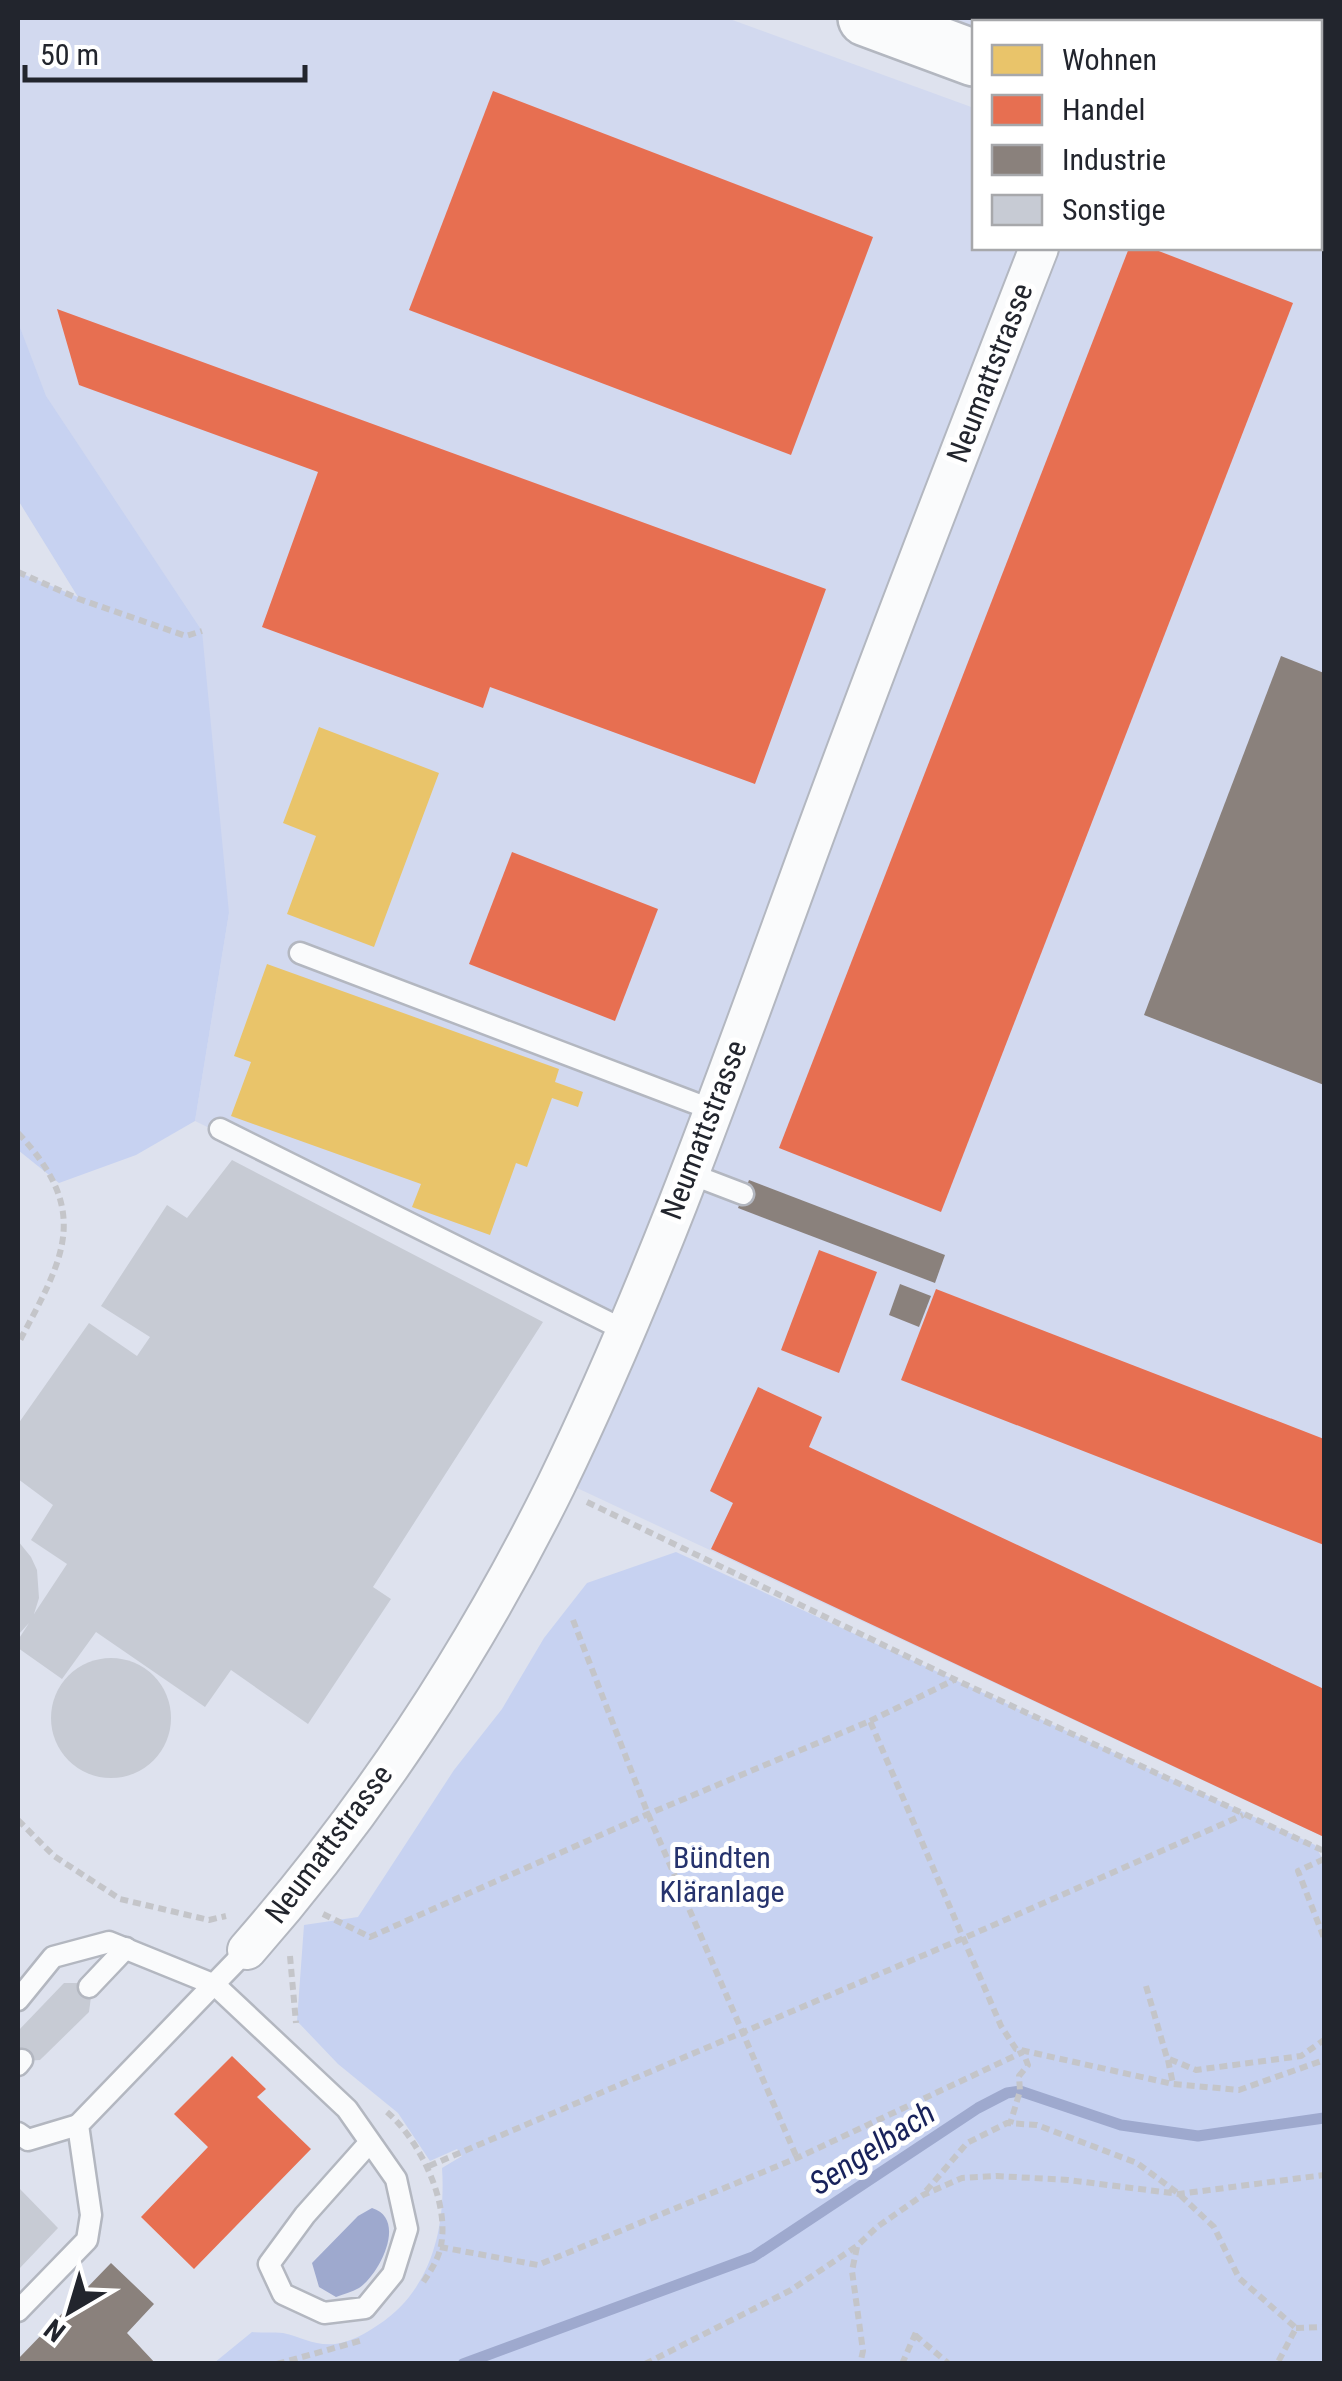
<svg xmlns="http://www.w3.org/2000/svg" width="1342" height="2381" font-family="'Roboto Condensed',sans-serif">
  <style>
    .built { fill: #d2d9ef }
    .green { fill: #c7d2f1 }
    .water { fill: #9ea9ce }
    .homes { fill: #e9c46a }
    .shops { fill: #e76f51 }
    .industry { fill: #8a817c }
    .lines { fill: none; stroke-linecap: round; stroke-linejoin: round }
    .stream { stroke: #9ea9ce; stroke-width: 11 }
    .building { fill: #c7cbd4 }
    .lane-casing { stroke: #b3b7c0; stroke-width: 25 }
    .street-casing { stroke: #b3b7c0; stroke-width: 42 }
    .secondary-casing { stroke: #b3b7c0; stroke-width: 60 }
    .path { stroke: #c4c5c9; stroke-width: 6; stroke-dasharray: 8 5; stroke-linecap: butt }
    .lane { stroke: #fafbfc; stroke-width: 20 }
    .street { stroke: #fafbfc; stroke-width: 38 }
    .secondary { stroke: #fafbfc; stroke-width: 55 }
    .labels { text-anchor: middle; stroke-width: 10; stroke-linejoin: round; paint-order: stroke }
    .street-label { font-size: 30px; fill: #22252d; stroke: #fff }
    .park-label { font-size: 30px; fill: #26336d; stroke: #fff }
    .water-label { font-size: 32px; font-style: italic; fill: #18225b; stroke: #fff }
  </style>
  <rect width="100%" height="100%" fill="#dee2ee"/>
  <g class="built">
    <polygon points="18,18 727,18 974,108 974,248 1320,248 1320,209 1324,211 1324,1837 577,1488 643,1340 195,1121 229,913 18,322"/>
    <polygon points="937,18 1324,18 1324,131 1320,129 1320,22 974,22 974,33"/>
  </g>
  <g class="green">
    <polygon points="18,322 46,396 202,631 229,913 195,1121 136,1155 59,1183 18,1150 18,572 78,597 18,500"/>
    <path d="M676,1552L1315,1845L1324,1862V2363H214L252,2332C262,2333 273,2332 283,2333C302,2337 314,2346 335,2344C350,2342 365,2334 378,2325C431,2291 446,2228 442,2168L462,2156L457,2149L430,2161L398,2113L338,2064L297,2021L304,1925L358,1917L454,1770L502,1709L544,1638L587,1583Z"/>
  </g>
  <path class="water" d="M372,2208C408,2219 379,2275 359,2288C352,2292 343,2294 336,2297L319,2287L312,2263L358,2216Z"/>
  <g class="homes">
    <polygon points="319,727 439,773 374,947 287,914 316,836 283,823"/>
    <polygon points="267,964 559,1069 555,1082 583,1092 578,1107 552,1098 527,1167 516,1163 490,1235 412,1207 421,1184 231,1116 251,1062 234,1056"/>
  </g>
  <g class="shops">
    <polygon points="493,91 873,237 791,455 409,310"/>
    <polygon points="1129,248 1151,248 1293,303 941,1212 779,1148"/>
    <polygon points="57,309 826,589 755,784 490,687 483,708 262,627 318,472 79,385"/>
    <polygon points="512,852 658,909 615,1021 469,964"/>
    <polygon points="819,1250 877,1272 839,1373 781,1350"/>
    <polygon points="936,1289 1324,1439 1324,1545 901,1380"/>
    <polygon points="758,1387 822,1417 809,1447 1324,1689 1324,1837 711,1549 733,1503 710,1491"/>
    <polygon points="232,2056 266,2089 257,2097 311,2149 194,2269 141,2217 208,2147 174,2114"/>
  </g>
  <g class="industry">
    <polygon points="1281,656 1324,673 1324,1085 1144,1015"/>
    <polygon points="749,1180 945,1255 935,1283 738,1208"/>
    <polygon points="900,1284 931,1296 919,1327 889,1315"/>
    <polygon points="111,2263 154,2304 127,2333 156,2364 18,2364 18,2359"/>
  </g>
  <g class="lines">
    <polyline class="stream" points="463,2364 753,2257 978,2108 1007,2093 1020,2091 1121,2125 1198,2136 1324,2118"/>
  </g>
  <g class="building">
    <polygon points="232,1160 543,1322 373,1587 391,1599 308,1724 231,1670 205,1707 96,1632 62,1679 18,1648 18,1640 29,1623 18,1635 18,1541 31,1557 37,1570 39,1598 34,1614 67,1564 31,1540 53,1505 18,1479 18,1424 89,1323 137,1356 150,1337 101,1306 167,1205 187,1218"/>
    <circle cx="111" cy="1718" r="60"/>
    <polygon points="64,1983 84,1983 92,1989 89,2012 40,2060 24,2061 18,2056 18,2031"/>
    <polygon points="18,2187 58,2228 18,2270"/>
  </g>
  <g class="lines">
    <defs>
      <g id="lane">
        <polyline points="300,953 713,1110"/>
        <polyline points="220,1129 626,1331"/>
        <polyline points="688,1173 743,1194"/>
        <polyline points="89,1987 126,1948"/>
        <polyline points="18,2000 53,1957 109,1942 215,1985 347,2109 396,2179 407,2229 393,2274 365,2308 324,2313 283,2294 269,2264 305,2215 370,2142"/>
        <polyline points="18,2065 22,2060"/>
        <polyline points="18,2133 28,2140 78,2125"/>
        <polyline points="18,2311 87,2240 91,2215 78,2125 247,1950"/>
      </g>
      <g id="street">
        <polyline points="1128,22 1130,18"/>
        <path d="M247,1950C369,1811 474,1651 556,1485C654,1283 729,1070 806,859C881,654 960,451 1039,248"/>
      </g>
      <g id="secondary">
        <polyline points="866,18 974,58"/>
        <polyline points="1320,174 1324,175"/>
      </g>
    </defs>
    <use href="#lane" class="lane-casing"/>
    <use href="#street" class="street-casing"/>
    <use href="#secondary" class="secondary-casing"/>
    <g class="path">
      <polyline points="18,572 79,599 186,636 202,631"/>
      <path d="M18,1133C94,1214 62,1260 18,1344"/>
      <polyline points="587,1502 956,1680 1324,1851"/>
      <polyline points="573,1620 648,1814 797,2158"/>
      <polyline points="870,1721 954,1680"/>
      <polyline points="18,1820 54,1856 120,1899 209,1920 226,1916"/>
      <polyline points="1324,1859 1298,1871 1324,1938"/>
      <polyline points="323,1914 370,1937 648,1814 870,1721 1001,2026 1016,2049 1173,2084 1239,2090 1324,2060"/>
      <polyline points="290,1956 296,2023"/>
      <polyline points="1146,1986 1167,2058 1196,2070 1301,2056 1324,2040"/>
      <polyline points="1168,2060 1173,2084"/>
      <path d="M387,2112C421,2141 455,2211 438,2256C434,2266 428,2275 422,2284"/>
      <polyline points="429,2166 964,1938 1243,1815"/>
      <polyline points="926,2191 967,2143 1007,2123 1037,2125 1137,2163 1179,2194 1214,2227 1239,2278 1296,2328 1277,2364"/>
      <polyline points="440,2247 538,2265 797,2158 1023,2052 1028,2065 1019,2076 1020,2091 1010,2124"/>
      <polyline points="857,2247 852,2271 863,2351 860,2364"/>
      <polyline points="1296,2328 1324,2327"/>
      <polyline points="915,2335 949,2364"/>
      <polyline points="277,2364 363,2340"/>
      <polyline points="645,2364 791,2290 857,2246 877,2227 923,2195 962,2178 997,2176 1068,2180 1179,2194 1324,2175"/>
      <polyline points="902,2364 917,2330"/>
    </g>
    <use href="#lane" class="lane"/>
    <use href="#street" class="street"/>
    <use href="#secondary" class="secondary"/>
  </g>
  <g class="labels">
    <g class="street-label">
      <text transform="translate(990 373) rotate(-69)" y="10">Neumattstrasse</text>
      <text transform="translate(704 1130) rotate(-69)" y="10">Neumattstrasse</text>
      <text transform="translate(329 1844) rotate(-53)" y="10">Neumattstrasse</text>
    </g>
    <g class="park-label">
      <text x="722" y="1868">Bündten<tspan x="722" dy="34">Kläranlage</tspan></text>
    </g>
    <g class="water-label">
      <text transform="translate(872 2148) rotate(-33)" y="11">Sengelbach</text>
    </g>
  </g>
  <rect width="1342" height="2381" fill="none" stroke="#22252d" stroke-width="40"/>
  <rect x="972" y="20" width="350" height="230" fill="#ffffff" stroke="#a7a8ab" stroke-width="2.5"/>
  <rect x="992" y="45" width="50" height="30" fill="#e9c46a" stroke="#a7a8ab" stroke-width="2.5"/>
  <text x="1062" y="70" font-size="30" fill="#22252d">Wohnen</text>
  <rect x="992" y="95" width="50" height="30" fill="#e76f51" stroke="#a7a8ab" stroke-width="2.5"/>
  <text x="1062" y="120" font-size="30" fill="#22252d">Handel</text>
  <rect x="992" y="145" width="50" height="30" fill="#8a817c" stroke="#a7a8ab" stroke-width="2.5"/>
  <text x="1062" y="170" font-size="30" fill="#22252d">Industrie</text>
  <rect x="992" y="195" width="50" height="30" fill="#c7cbd4" stroke="#a7a8ab" stroke-width="2.5"/>
  <text x="1062" y="220" font-size="30" fill="#22252d">Sonstige</text>
  <g transform="translate(70 2311) rotate(218)" stroke="#ffffff" stroke-width="8" paint-order="stroke">
  <path d="M0-8L18 38L0 25L-18 38Z" fill="#22252d"/>
  <text y="-15" font-size="28" font-weight="bold" text-anchor="middle" fill="#22252d">N</text>
  </g>
  <path d="M25 65v15h280v-15" fill="none" stroke="#22252d" stroke-width="5"/>
  <text x="40" y="65" font-size="30" fill="#22252d" stroke="#ffffff" stroke-width="8" paint-order="stroke">50 m</text>
</svg>
